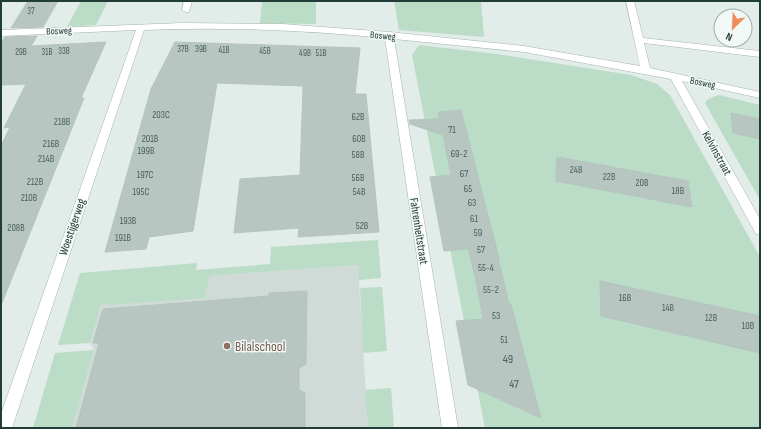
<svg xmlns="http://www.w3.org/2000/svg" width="761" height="429" font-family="'Sofia Sans Condensed',sans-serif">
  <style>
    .built { fill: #d0dbd7 }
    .green { fill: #bbdcc7 }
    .building { fill: #b7c6c1; stroke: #b4c5bf }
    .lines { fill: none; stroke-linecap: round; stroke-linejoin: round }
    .minor-casing { stroke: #a5b4af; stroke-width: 1 }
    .minor { fill: #fff; fill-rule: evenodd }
    .education-dot { fill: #8d6e63; stroke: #f2f8f6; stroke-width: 1.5 }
    .labels { text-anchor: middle; stroke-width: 3; stroke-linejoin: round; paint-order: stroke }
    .far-number-label { font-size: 9px; fill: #475e5a }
    .far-street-label { font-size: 10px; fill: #223c37; stroke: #f2f8f6 }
    .number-label { font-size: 10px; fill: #475e5a }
    .street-label { font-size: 12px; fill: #223c37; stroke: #f2f8f6 }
    .near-number-label { font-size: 12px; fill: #475e5a }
    .near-education-label { font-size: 14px; fill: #785e54; stroke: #f2f8f6; text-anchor: start }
  </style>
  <rect width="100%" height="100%" fill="#e2ece8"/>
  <polygon class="built" points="358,265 368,428 72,428 94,350 90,343 101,304 209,276"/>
  <g class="green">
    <polygon points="81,1 108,1 96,25 67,27"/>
    <polygon points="262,1 316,1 316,24 260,23"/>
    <polygon points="394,1 481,1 484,37 399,30"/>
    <polygon points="419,45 497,54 631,75 657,84 670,95 760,257 760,428 485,428 412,55"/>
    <polygon points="719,95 760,105 760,200 705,103 708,99"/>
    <polygon points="378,240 381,278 359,280 358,265 209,276 205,298 108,305 108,303 101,304 90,343 58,345 80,273 197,263 196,270 270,264 271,247"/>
    <polygon points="382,287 387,351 363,353 360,288"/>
    <polygon points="94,350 72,428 33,428 55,353"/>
    <polygon points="391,388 394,428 368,428 365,390"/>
  </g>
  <g class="building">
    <polygon points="28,1 58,1 43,27 11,28"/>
    <polygon points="37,36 31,46 106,42 81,98 84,98 2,303 1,146 10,127 4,128 26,84 1,85 1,43 5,37"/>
    <polygon points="175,42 360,48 355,94 366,94 379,232 298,237 299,228 234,233 240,179 300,175 303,86 217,83 193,231 149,237 146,249 105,252 151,89"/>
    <polygon points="461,110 499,258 498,258 509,304 511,304 541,418 468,385 456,321 483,319 475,276 468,249 444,251 430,177 451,175 443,135 410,124 409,120 439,119 438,112"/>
    <polygon points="731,113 760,119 760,139 733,133"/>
    <polygon points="557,157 688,181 692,207 556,181"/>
    <polygon points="600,281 760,316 760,353 601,316"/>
    <polygon points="307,291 306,364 299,368 299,390 305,393 305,428 76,428 99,343 93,343 103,309 269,296 269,293"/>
  </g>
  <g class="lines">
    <defs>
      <g id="minor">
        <polygon points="184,1 192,1 189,12 186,12 182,10"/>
        <path d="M626,1H634L643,38L760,51V57L644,43L650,68L760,92V98L682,81L760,219V235L756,234L671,79L524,52L394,39L458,428H442L385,38C305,30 225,27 144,30L12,428H1V414L136,30L1,36V30L182,23L283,24L389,32L524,46L640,66Z"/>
      </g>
    </defs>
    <use href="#minor" class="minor-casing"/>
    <use href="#minor" class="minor"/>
  </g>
  <circle class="education-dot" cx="227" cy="346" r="4"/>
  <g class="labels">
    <g class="far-number-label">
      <text x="31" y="14">37</text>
      <text x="183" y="52">37B</text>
      <text x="201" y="52">39B</text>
      <text x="224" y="53">41B</text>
      <text x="64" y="54">33B</text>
      <text x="265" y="54">45B</text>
      <text x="21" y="55">29B</text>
      <text x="47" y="55">31B</text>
      <text x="305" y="56">49B</text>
      <text x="321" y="56">51B</text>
    </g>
    <g class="far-street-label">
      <text transform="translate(59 30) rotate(-2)" y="4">Bosweg</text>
      <text transform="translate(383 35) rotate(5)" y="4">Bosweg</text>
      <text transform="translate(703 82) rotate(12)" y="4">Bosweg</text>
    </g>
    <g class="number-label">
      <text x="161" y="118">203C</text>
      <text x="358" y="120">62B</text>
      <text x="62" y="125">218B</text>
      <text x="452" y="133">71</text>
      <text x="150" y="142">201B</text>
      <text x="359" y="142">60B</text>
      <text x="51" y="147">216B</text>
      <text x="146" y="154">199B</text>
      <text x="459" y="157">69-2</text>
      <text x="358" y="158">58B</text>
      <text x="46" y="162">214B</text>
      <text x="576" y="173">24B</text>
      <text x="464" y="177">67</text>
      <text x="145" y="178">197C</text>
      <text x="609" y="180">22B</text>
      <text x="358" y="181">56B</text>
      <text x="35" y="185">212B</text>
      <text x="642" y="186">20B</text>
      <text x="468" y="192">65</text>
      <text x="678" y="194">18B</text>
      <text x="141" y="195">195C</text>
      <text x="359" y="195">54B</text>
      <text x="29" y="201">210B</text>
      <text x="472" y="206">63</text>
      <text x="474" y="222">61</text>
      <text x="128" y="224">193B</text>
      <text x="362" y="229">52B</text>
      <text x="16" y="231">208B</text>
      <text x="478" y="236">59</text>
      <text x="123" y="241">191B</text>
      <text x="481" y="253">57</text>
      <text x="486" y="271">55-4</text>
      <text x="491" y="293">55-2</text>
      <text x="625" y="301">16B</text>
      <text x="668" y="311">14B</text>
      <text x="496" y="319">53</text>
      <text x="711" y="321">12B</text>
      <text x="748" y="329">10B</text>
      <text x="504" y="343">51</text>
    </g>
    <g class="street-label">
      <text transform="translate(717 153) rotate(61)" y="4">Kelvinstraat</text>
      <text transform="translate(72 227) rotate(-71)" y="4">Woestijgerweg</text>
      <text transform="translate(419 231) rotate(81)" y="4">Fahrenheitstraat</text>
    </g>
    <g class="near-number-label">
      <text x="508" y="363">49</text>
      <text x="514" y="388">47</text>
    </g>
    <g class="near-education-label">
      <text x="235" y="351">Bilalschool</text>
    </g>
  </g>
  <rect width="761" height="429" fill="none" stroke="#223c37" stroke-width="4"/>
  <g transform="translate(733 28) rotate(204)"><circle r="19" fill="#f2f8f6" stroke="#9fadaa"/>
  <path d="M0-3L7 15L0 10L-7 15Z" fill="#ef8c5c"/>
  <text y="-6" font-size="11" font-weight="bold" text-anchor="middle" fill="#223c37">N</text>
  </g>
</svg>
